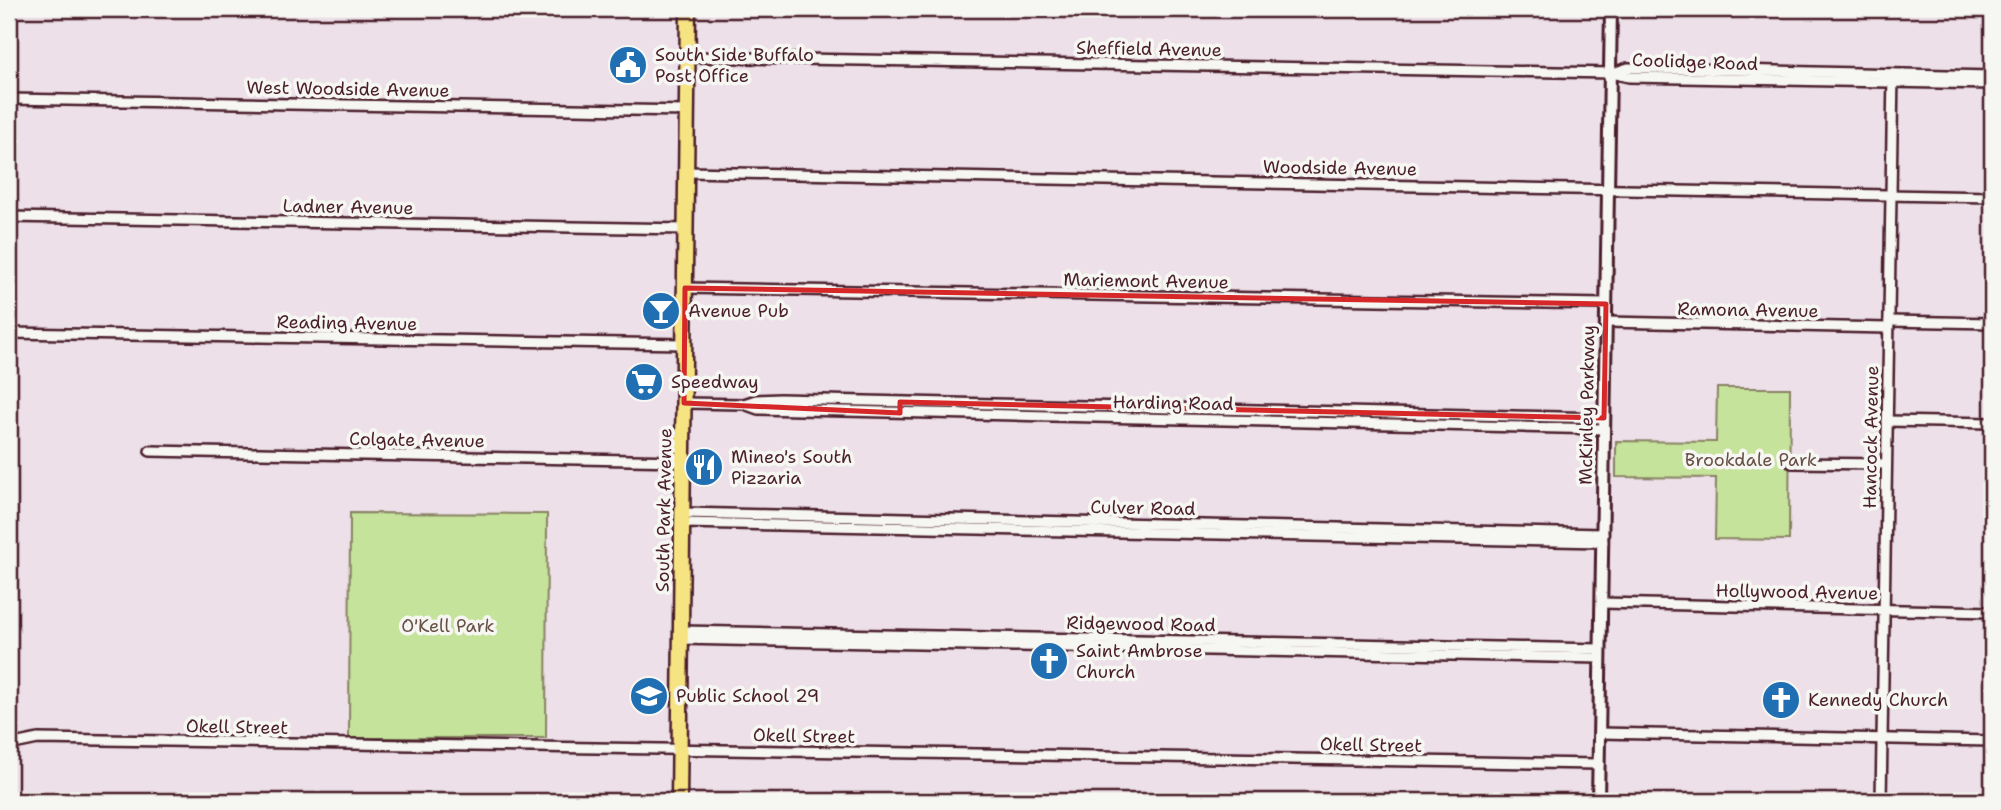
<svg xmlns="http://www.w3.org/2000/svg" width="2001" height="810" font-family="'Shantell Sans',sans-serif">
  <style>
    .green { fill: #c5e39b; stroke: #888163; stroke-width: 2 }
    .lines { fill: none; stroke-linecap: round; stroke-linejoin: round }
    .minor-casing { stroke: #4a1f2b; stroke-width: 14 }
    .tertiary-casing { stroke: #4a1f2b; stroke-width: 16 }
    .primary-casing { stroke: #4a1f2b; stroke-width: 19 }
    .minor { stroke: #f6f6f2; stroke-width: 9 }
    .tertiary { stroke: #f6f6f2; stroke-width: 10 }
    .primary { stroke: #f6e381; stroke-width: 14 }
    .marked { fill: none; stroke: #d62828; stroke-width: 5; stroke-linejoin: round }
    .labels { text-anchor: middle; stroke-width: 7; stroke-linejoin: round; paint-order: stroke }
    .street-label { font-size: 18px; fill: #4a1f2b; stroke: #f6f6f2 }
    .poi-label { font-size: 18px; fill: #4a1f2b; stroke: #f6f6f2; text-anchor: start }
    .park-label { font-size: 18px; fill: #695047; stroke: #f6f6f2 }
  </style>
  <rect width="100%" height="100%" fill="#ede0e9"/>
  <filter id="ink" filterUnits="userSpaceOnUse"><feTurbulence type="fractalNoise" baseFrequency=".0143" numOctaves="2"/><feDisplacementMap in="SourceGraphic" scale="14" xChannelSelector="R" yChannelSelector="G"/><feConvolveMatrix kernelMatrix="1 2 1 2 8 2 1 2 1" color-interpolation-filters="sRGB"/></filter>
  <g filter="url(#ink)">
    <g class="green">
      <polygon points="1717,388 1790,388 1789,540 1715,539 1716,478 1616,477 1616,441 1716,442"/>
      <polygon points="350,513 547,514 546,738 349,738"/>
    </g>
    <g class="lines">
      <defs>
        <g id="minor">
          <polyline points="688,57 1611,73 1629,77 1992,84"/>
          <polyline points="1613,73 1628,68 1645,68 1992,76"/>
          <polyline points="9,99 687,111"/>
          <polyline points="687,172 1992,197"/>
          <polyline points="9,217 686,229"/>
          <polyline points="685,288 1606,304"/>
          <polyline points="1889,321 1992,323"/>
          <polyline points="1606,322 1888,328"/>
          <polyline points="9,333 685,344"/>
          <polyline points="684,403 744,404 756,400 780,399 1604,418"/>
          <polyline points="744,404 758,409 1604,429"/>
          <polyline points="1887,421 1992,423"/>
          <polyline points="150,451 683,461"/>
          <polyline points="1792,463 1886,464"/>
          <polyline points="683,513 1603,534"/>
          <polyline points="683,523 1603,542"/>
          <polyline points="1602,603 1992,612"/>
          <polyline points="682,631 1600,649"/>
          <polyline points="681,639 1600,658"/>
          <polyline points="1599,733 1992,741"/>
          <polyline points="9,745 38,739 1599,764"/>
          <polyline points="1881,801 1893,74"/>
        </g>
        <polyline id="tertiary" points="1598,801 1611,9"/>
        <polyline id="primary" points="679,801 688,9"/>
      </defs>
      <use href="#minor" class="minor-casing"/>
      <use href="#tertiary" class="tertiary-casing"/>
      <use href="#primary" class="primary-casing"/>
      <use href="#minor" class="minor"/>
      <use href="#tertiary" class="tertiary"/>
      <use href="#primary" class="primary"/>
    </g>
  </g>
  <path class="marked" d="M685,288L1606,304L1604,418L900,402V413L684,403Z"/>
  <defs>
    <symbol id="civic-disc" viewBox="-11 -11 22 22"><circle r="9.5" fill="#1f6fb2" stroke="#f6f6f2"/><path d="M-.6-6.5H3V-4.5H.6V-3L4-1V1h2V6H-6V1h2V-1L-.6-3ZM-1.2 2.5V6h2.4V2.5Z" fill="#fff"/></symbol>
    <symbol id="bar-disc" viewBox="-11 -11 22 22"><circle r="9.5" fill="#1f6fb2" stroke="#f6f6f2"/><path d="M-6-5H6L.8 .8V4.5H3.5V6h-7V4.5H-.8V.8Z" fill="#fff"/></symbol>
    <symbol id="supermarket-disc" viewBox="-11 -11 22 22"><circle r="9.5" fill="#1f6fb2" stroke="#f6f6f2"/><path d="M-6-5.5h2.5l.6 2H6L4.5 2H-2.5L-4.4-4H-6ZM-1.5 3.2a1.3 1.3 0 1 0 .1 0ZM3 3.2a1.3 1.3 0 1 0 .1 0Z" fill="#fff"/></symbol>
    <symbol id="restaurant-disc" viewBox="-11 -11 22 22"><circle r="9.5" fill="#1f6fb2" stroke="#f6f6f2"/><path d="M-5-6h1v4h1v-4h1v4h1v-4h1v5L-1.5 .5V6h-2V.5L-5-1ZM5-6V6H3V1.5H1.5Q1.5-4 5-6Z" fill="#fff"/></symbol>
    <symbol id="church-disc" viewBox="-11 -11 22 22"><circle r="9.5" fill="#1f6fb2" stroke="#f6f6f2"/><path d="M-1.2-6h2.4v3.5h3.3v2.4h-3.3V6h-2.4V-.1h-3.3v-2.4h3.3Z" fill="#fff"/></symbol>
    <symbol id="school-disc" viewBox="-11 -11 22 22"><circle r="9.5" fill="#1f6fb2" stroke="#f6f6f2"/><path d="M0-5L7-2L0 1L-7-2ZM-4 1L0 2.5L4 1V4Q0 6-4 4Z" fill="#fff"/></symbol>
  </defs>
  <g fill-rule="evenodd">
    <use href="#civic-disc" x="606" y="43" width="44" height="44"/>
    <use href="#bar-disc" x="639" y="289" width="44" height="44"/>
    <use href="#supermarket-disc" x="622" y="360" width="44" height="44"/>
    <use href="#restaurant-disc" x="682" y="445" width="44" height="44"/>
    <use href="#church-disc" x="1027" y="639" width="44" height="44"/>
    <use href="#school-disc" x="627" y="674" width="44" height="44"/>
    <use href="#church-disc" x="1759" y="678" width="44" height="44"/>
  </g>
  <g class="labels">
    <g class="street-label">
      <text transform="translate(1149 49) rotate(1)" y="6">Sheffield Avenue</text>
      <text transform="translate(1695 62) rotate(2)" y="6">Coolidge Road</text>
      <text transform="translate(348 89) rotate(1)" y="6">West Woodside Avenue</text>
      <text transform="translate(1340 168) rotate(1)" y="6">Woodside Avenue</text>
      <text transform="translate(348 207) rotate(1)" y="6">Ladner Avenue</text>
      <text transform="translate(1146 281) rotate(1)" y="6">Mariemont Avenue</text>
      <text transform="translate(1748 310) rotate(1)" y="6">Ramona Avenue</text>
      <text transform="translate(347 323) rotate(1)" y="6">Reading Avenue</text>
      <text transform="translate(1173 403) rotate(1)" y="6">Harding Road</text>
      <text transform="translate(1587 405) rotate(-89)" y="6">McKinley Parkway</text>
      <text transform="translate(1871 437) rotate(-89)" y="6">Hancock Avenue</text>
      <text transform="translate(417 440) rotate(1)" y="6">Colgate Avenue</text>
      <text transform="translate(1143 508) rotate(1)" y="6">Culver Road</text>
      <text transform="translate(664 510) rotate(-89)" y="6">South Park Avenue</text>
      <text transform="translate(1797 592) rotate(1)" y="6">Hollywood Avenue</text>
      <text transform="translate(1141 624) rotate(1)" y="6">Ridgewood Road</text>
      <text transform="translate(237 727) rotate(1)" y="6">Okell Street</text>
      <text transform="translate(804 736) rotate(1)" y="6">Okell Street</text>
      <text transform="translate(1371 745) rotate(1)" y="6">Okell Street</text>
    </g>
    <g class="poi-label">
      <text x="655" y="61">South Side Buffalo<tspan x="655" dy="21">Post Office</tspan></text>
      <text x="688" y="317">Avenue Pub</text>
      <text x="671" y="388">Speedway</text>
      <text x="731" y="463">Mineo's South<tspan x="731" dy="21">Pizzaria</tspan></text>
      <text x="1076" y="657">Saint Ambrose<tspan x="1076" dy="21">Church</tspan></text>
      <text x="676" y="702">Public School 29</text>
      <text x="1808" y="706">Kennedy Church</text>
    </g>
    <g class="park-label">
      <text x="1751" y="466">Brookdale Park</text>
      <text x="448" y="632">O'Kell Park</text>
    </g>
  </g>
  <rect width="2001" height="810" fill="none" stroke="#f6f6f2" stroke-width="35"/>
  <rect x="18" y="18" width="1966" height="775" fill="none" stroke="#4a1f2b" stroke-width="2.5" filter="url(#ink)"/>
</svg>
